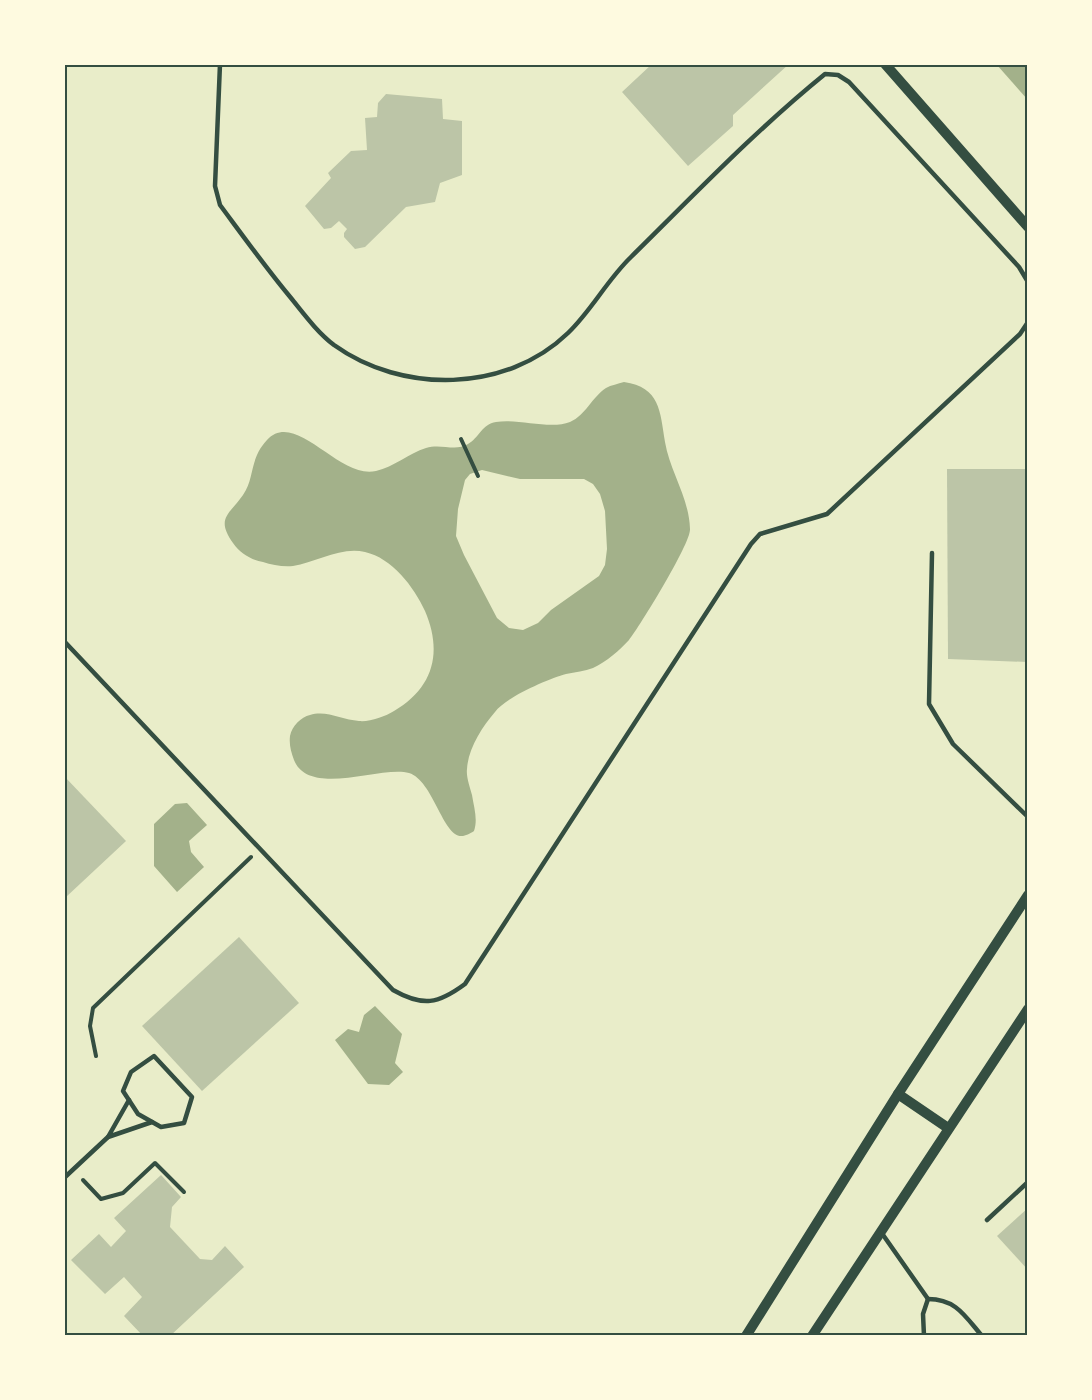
<svg xmlns="http://www.w3.org/2000/svg" width="1092" height="1400" font-family="'Noto Sans',sans-serif">
  <style>
    .water { fill: #a3b18a; fill-rule: evenodd }
    .building { fill: #bcc5a7 }
    .lines { fill: none; stroke-linecap: round; stroke-linejoin: round }
    .path { stroke: #344e41; stroke-width: 4 }
    .service { stroke: #344e41; stroke-width: 4.5 }
    .tertiary { stroke: #344e41; stroke-width: 10 }
    .neatline { fill: none; stroke: #344e41; stroke-width: 2 }
  </style>
  <rect width="100%" height="100%" fill="#e9edc9"/>
  <g class="water">
    <polygon points="997,65 1027,65 1027,99"/>
    <path d="M624,382C660,387 660,411 665,442C670,472 689,497 690,529C691,543 640,626 629,640C620,650 606,662 593,668C585,671 575,672 566,674C548,679 506,697 495,712C482,727 468,749 467,769C466,777 470,787 472,795C474,808 478,819 474,831C473,832 465,836 463,836C443,839 434,781 409,773C382,765 309,798 294,760C291,752 289,745 290,736C292,726 301,717 310,715C327,710 342,720 359,721C370,722 384,717 394,711C433,688 443,653 425,611C414,587 392,558 365,552C342,546 316,562 293,566C283,567 272,565 263,562C251,560 240,553 233,543C215,518 230,514 243,495C255,478 249,459 267,440C296,409 339,480 376,471C394,467 409,453 426,448C441,443 455,452 468,444C479,438 482,424 496,422C518,418 550,430 570,422C586,415 592,397 606,388C611,385 618,384 624,382ZM482,470L520,479H584L593,484L600,494L605,511L607,549L605,565L599,576L551,610L538,623L523,630L509,628L497,618L464,555L456,536L458,509L465,480L470,474Z"/>
    <polygon points="187,803 207,825 189,841 191,852 204,867 177,892 154,866 154,824 175,804"/>
    <polygon points="375,1006 402,1034 395,1063 403,1072 389,1085 368,1084 335,1040 348,1029 359,1032 364,1015"/>
  </g>
  <g class="building">
    <polygon points="652,64 789,64 733,115 733,126 688,166 622,92"/>
    <polygon points="386,94 442,99 443,119 462,121 462,175 440,183 435,202 406,207 365,247 355,249 344,237 344,233 347,229 339,221 331,228 324,229 305,206 331,178 328,173 351,151 367,150 365,118 377,117 378,103"/>
    <polygon points="947,469 1028,469 1028,662 948,659"/>
    <polygon points="64,776 126,841 66,897 64,895"/>
    <polygon points="239,937 299,1003 202,1091 142,1026"/>
    <polygon points="161,1175 181,1197 172,1207 170,1227 200,1259 212,1260 225,1246 244,1267 170,1336 143,1336 124,1316 142,1297 124,1277 105,1294 71,1260 99,1234 111,1247 126,1231 114,1218"/>
    <polygon points="1028,1208 1028,1270 997,1236"/>
  </g>
  <g class="lines">
    <g class="path">
      <polyline points="461,439 478,476"/>
      <polyline points="96,1056 90,1026 93,1008 251,857"/>
      <polyline points="83,1180 101,1199 123,1193 155,1163 184,1192"/>
    </g>
    <g class="service">
      <path d="M220,64L215,186L220,205C243,236 266,268 291,298C304,314 317,332 334,345C402,394 506,393 568,333C592,310 607,280 631,257C695,194 756,130 825,74L838,75L849,82L1019,267L1028,282"/>
      <polyline points="932,553 929,704 953,744 1028,817"/>
      <path d="M64,641L393,990C423,1007 438,1004 465,984L751,544L760,534L827,514L1020,334L1028,322"/>
      <polygon points="154,1056 192,1097 184,1123 161,1127 138,1114 123,1091 131,1072"/>
      <polyline points="129,1100 108,1137 152,1122"/>
      <polyline points="64,1178 108,1137"/>
      <polyline points="987,1220 1028,1182"/>
      <polyline points="881,1232 928,1299"/>
      <path d="M928,1299C956,1299 965,1316 982,1336"/>
      <polyline points="924,1336 923,1314 928,1299"/>
    </g>
    <g class="tertiary">
      <polyline points="885,64 1028,227"/>
      <polyline points="898,1094 948,1128"/>
      <polyline points="746,1336 898,1094 1028,895"/>
      <polyline points="812,1336 1028,1009"/>
    </g>
  </g>
  <rect width="1092" height="1400" fill="none" stroke="#fefae0" stroke-width="132"/>
  <rect x="66" y="66" width="960" height="1268" class="neatline"/>
</svg>
